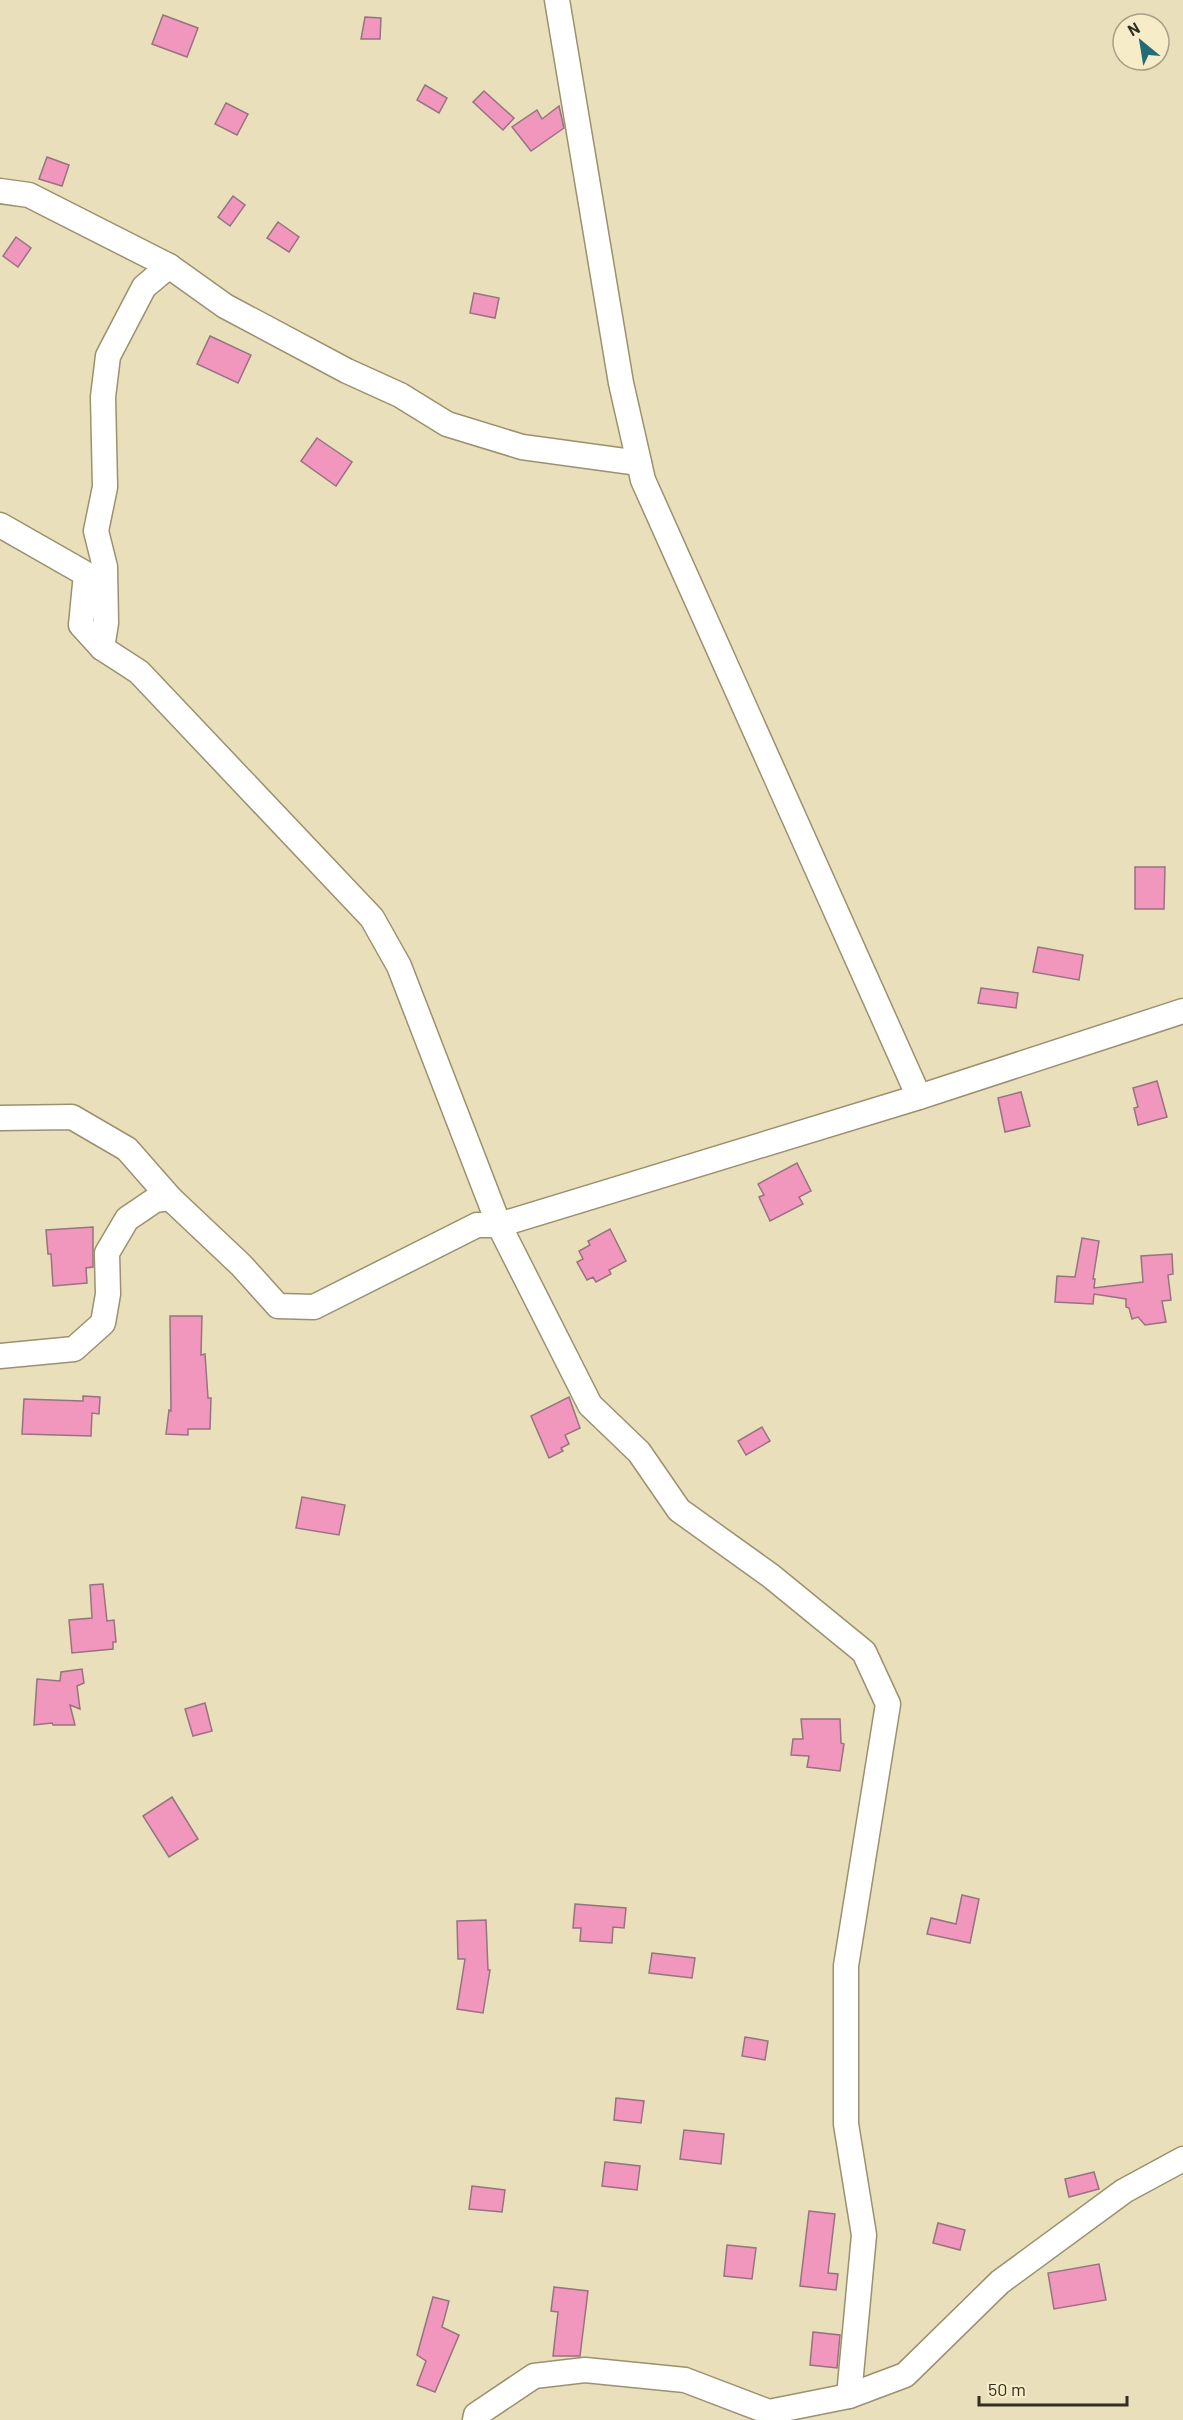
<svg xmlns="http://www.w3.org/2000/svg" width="1183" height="2420" font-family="Barlow,sans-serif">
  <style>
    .building { fill: #f196bc; stroke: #977381; stroke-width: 1.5 }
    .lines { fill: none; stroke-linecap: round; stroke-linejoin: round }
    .minor-casing { stroke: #9b916f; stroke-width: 27 }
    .minor { stroke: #fff; stroke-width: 24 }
  </style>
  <rect width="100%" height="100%" fill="#e9dfbb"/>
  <g class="building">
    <polygon points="163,15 198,28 187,57 152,44"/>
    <polygon points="365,17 381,18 380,39 361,39"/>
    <polygon points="425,85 447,98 439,113 417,100"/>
    <polygon points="484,91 514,118 503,130 473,102"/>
    <polygon points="226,103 248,114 237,135 215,124"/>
    <polygon points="559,106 564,128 531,151 512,127 537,110 542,119"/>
    <polygon points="47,157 69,165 62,186 39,179"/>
    <polygon points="233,196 245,205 230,226 218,217"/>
    <polygon points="278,222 299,237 289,252 267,238"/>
    <polygon points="16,237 31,248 18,267 3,256"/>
    <polygon points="474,293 499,298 495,318 470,313"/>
    <polygon points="210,336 251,355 238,383 197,364"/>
    <polygon points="317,438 352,462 336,486 301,461"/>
    <polygon points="1135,867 1165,867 1164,909 1135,909"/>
    <polygon points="1038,947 1083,955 1079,980 1033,972"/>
    <polygon points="981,988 1018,993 1016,1008 978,1003"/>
    <polygon points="1157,1081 1167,1117 1138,1125 1134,1108 1138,1107 1133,1088"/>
    <polygon points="1021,1092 1030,1126 1005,1132 998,1098"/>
    <polygon points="797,1163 811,1191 799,1197 803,1204 770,1221 759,1197 764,1195 758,1184"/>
    <polygon points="93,1227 93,1267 86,1268 87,1283 53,1286 51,1254 48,1254 46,1230"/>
    <polygon points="610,1229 626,1261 609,1270 611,1274 596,1282 593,1277 587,1280 577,1262 583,1259 579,1251 590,1245 588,1241"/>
    <polygon points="1082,1238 1099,1241 1093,1279 1095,1279 1094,1288 1143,1282 1141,1256 1172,1254 1173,1274 1168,1275 1171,1300 1162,1301 1166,1322 1145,1325 1138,1317 1132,1319 1129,1308 1126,1307 1126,1299 1094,1294 1093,1304 1055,1302 1057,1276 1075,1277"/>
    <polygon points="170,1316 202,1316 201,1355 205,1354 208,1398 211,1398 210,1429 188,1429 188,1435 166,1434 169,1410 171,1411"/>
    <polygon points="83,1396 100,1397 99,1414 92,1413 91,1436 22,1434 24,1399 83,1401"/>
    <polygon points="569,1397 580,1428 565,1435 569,1444 561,1448 563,1451 549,1458 531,1416"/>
    <polygon points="762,1427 770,1441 746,1455 738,1441"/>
    <polygon points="302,1497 345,1505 339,1535 296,1528"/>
    <polygon points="103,1584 107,1621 114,1620 116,1642 113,1642 113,1649 72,1653 69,1620 92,1618 90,1585"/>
    <polygon points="82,1669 84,1683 77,1686 80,1709 70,1705 75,1725 53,1725 52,1723 34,1725 37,1679 60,1681 61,1672"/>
    <polygon points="205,1703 212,1731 193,1736 185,1709"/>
    <polygon points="801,1719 840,1719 841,1743 844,1744 840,1771 807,1767 809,1756 791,1755 793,1739 803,1739"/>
    <polygon points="172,1797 198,1839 169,1857 143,1816"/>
    <polygon points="962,1895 979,1899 970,1943 927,1934 931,1918 956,1924"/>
    <polygon points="575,1904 626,1908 624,1928 613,1927 612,1943 580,1941 581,1928 573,1928"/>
    <polygon points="486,1920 488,1970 490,1970 483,2013 457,2009 465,1959 458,1959 457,1921"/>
    <polygon points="652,1953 695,1958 692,1978 649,1973"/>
    <polygon points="745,2037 768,2041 765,2060 742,2056"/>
    <polygon points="616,2098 644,2101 641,2123 614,2120"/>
    <polygon points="684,2130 724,2134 721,2164 680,2159"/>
    <polygon points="605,2162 640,2166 637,2190 602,2186"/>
    <polygon points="1094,2172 1099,2189 1069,2197 1065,2179"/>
    <polygon points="472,2186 505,2190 502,2212 469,2209"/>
    <polygon points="809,2211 835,2214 828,2273 838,2274 836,2290 800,2286"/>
    <polygon points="938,2223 965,2230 960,2250 933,2243"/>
    <polygon points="727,2245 756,2248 752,2279 724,2276"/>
    <polygon points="1099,2264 1106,2300 1054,2309 1048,2273"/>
    <polygon points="554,2287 588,2291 580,2356 553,2356 558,2312 551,2311"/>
    <polygon points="433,2297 449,2301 442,2327 459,2335 435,2392 417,2385 426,2361 417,2355"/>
    <polygon points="813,2332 840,2335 837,2368 810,2365"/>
  </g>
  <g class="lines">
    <defs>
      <g id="minor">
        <polyline points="557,0 621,383 643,480 919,1097"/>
        <polyline points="0,191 29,195 169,266 225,306 347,371 400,395 447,424 522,447 639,463"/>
        <polyline points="0,525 86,574 81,625 102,648 139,672 372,918 399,966 499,1225 590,1405 639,1452 679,1510 771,1576 864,1652 888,1704 846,1966 846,2124 864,2235 849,2396"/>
        <polyline points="102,648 106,623 105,567 96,531 105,487 103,397 108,356 144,287 169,266"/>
        <polyline points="0,1118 72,1117 127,1149 170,1198 241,1265 278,1306 314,1307 477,1225 499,1225 919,1097 1183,1011"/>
        <polyline points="0,1356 74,1349 103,1323 108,1294 107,1253 127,1219 155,1200 170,1198"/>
        <polyline points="475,2420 476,2415 534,2376 585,2370 685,2380 769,2412 849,2396 905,2375 1000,2282 1124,2191 1183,2159"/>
      </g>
    </defs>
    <use href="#minor" class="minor-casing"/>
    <use href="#minor" class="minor"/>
  </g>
  <g transform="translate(1141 42) rotate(330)"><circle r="28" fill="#f6ecc8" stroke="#a8a085" stroke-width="1.5"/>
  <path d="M0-4.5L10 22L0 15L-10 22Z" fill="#236c77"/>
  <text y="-9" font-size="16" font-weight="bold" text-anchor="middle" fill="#322e20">N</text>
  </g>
  <path d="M979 2396v9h148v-9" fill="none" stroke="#322e20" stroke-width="3"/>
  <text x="988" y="2396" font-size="18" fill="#322e20" stroke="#f6ecc8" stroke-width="4.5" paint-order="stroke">50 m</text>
</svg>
